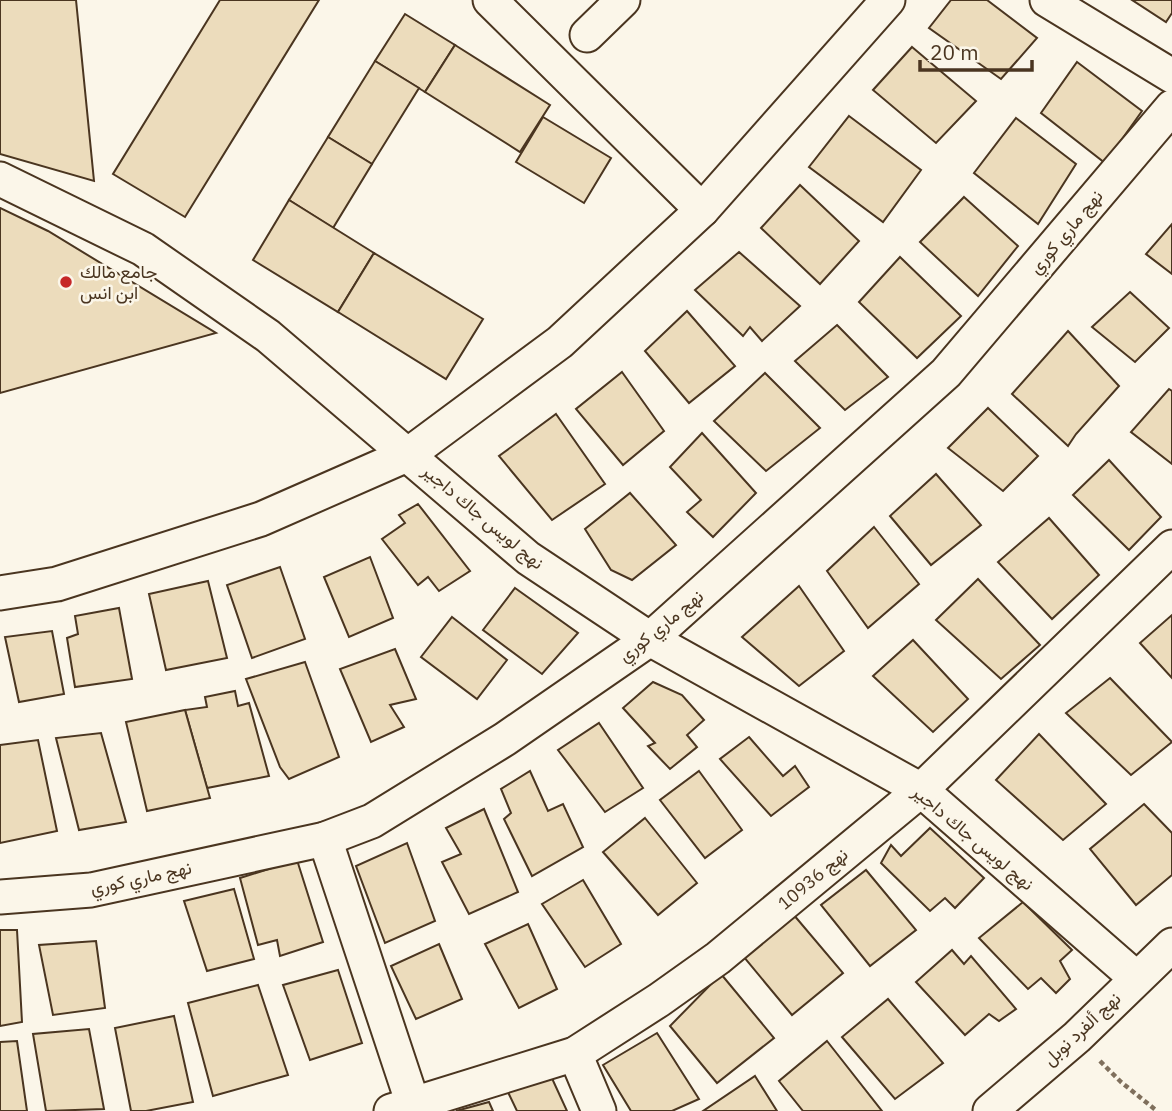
<svg xmlns="http://www.w3.org/2000/svg" width="1172" height="1111" font-family="'IBM Plex Sans',Vazirmatn,sans-serif">
  <style>
    .building { fill: #ecdcbc; stroke: #4a3520; stroke-width: 2 }
    .lines { fill: none; stroke-linecap: round; stroke-linejoin: round }
    .street-casing { stroke: #4a3520; stroke-width: 37 }
    .path { stroke: #7f6f5c; stroke-width: 4.5; stroke-dasharray: 5 3.5; stroke-linecap: butt }
    .street { stroke: #fbf6e9; stroke-width: 33 }
    .poi-dot { fill: #c62828; stroke: #fbf6e9; stroke-width: 2.5 }
    .labels { text-anchor: middle; stroke-width: 5; stroke-linejoin: round; paint-order: stroke }
    .street-label { font-size: 18px; fill: #4a3520; stroke: #fbf6e9 }
    .poi-label { font-size: 18px; fill: #4a3520; stroke: #fbf6e9; text-anchor: start }
  </style>
  <rect width="100%" height="100%" fill="#fbf6e9"/>
  <g class="building">
    <polygon points="0,0 76,0 94,181 0,154"/>
    <polygon points="220,0 319,0 185,217 113,174"/>
    <polygon points="951,0 987,0 1037,38 1001,79 929,28"/>
    <polygon points="1132,0 1172,0 1172,13 1166,22"/>
    <polygon points="405,14 455,45 425,92 375,61"/>
    <polygon points="455,45 550,105 520,152 425,92"/>
    <polygon points="912,47 976,101 936,143 873,90"/>
    <polygon points="375,61 419,88 372,164 328,137"/>
    <polygon points="1077,62 1142,111 1105,163 1041,113"/>
    <polygon points="849,116 921,170 883,222 809,167"/>
    <polygon points="543,117 611,158 584,203 516,162"/>
    <polygon points="1016,118 1076,164 1038,224 974,173"/>
    <polygon points="328,137 372,164 333,228 289,200"/>
    <polygon points="800,185 859,241 820,284 761,228"/>
    <polygon points="964,197 1018,246 978,296 920,242"/>
    <polygon points="289,200 374,253 338,312 253,260"/>
    <polygon points="0,208 48,231 216,333 0,393"/>
    <polygon points="1172,224 1172,274 1146,254"/>
    <polygon points="739,252 800,306 762,341 750,327 743,336 695,290"/>
    <polygon points="374,253 483,319 446,379 338,312"/>
    <polygon points="900,257 961,316 917,358 859,302"/>
    <polygon points="1130,292 1169,328 1135,362 1092,327"/>
    <polygon points="687,311 735,366 689,403 645,351"/>
    <polygon points="837,325 888,377 845,410 795,361"/>
    <polygon points="1068,331 1119,386 1076,434 1068,446 1012,394"/>
    <polygon points="622,372 664,431 623,465 576,409"/>
    <polygon points="765,373 820,428 766,471 714,421"/>
    <polygon points="1169,389 1172,391 1172,464 1131,432"/>
    <polygon points="988,408 1038,456 1003,491 948,448"/>
    <polygon points="556,414 605,484 552,520 499,456"/>
    <polygon points="702,433 756,493 713,537 687,512 701,500 670,467"/>
    <polygon points="1109,460 1161,517 1129,550 1073,495"/>
    <polygon points="936,474 981,525 931,565 890,516"/>
    <polygon points="630,493 676,545 632,580 611,570 585,529"/>
    <polygon points="418,504 470,571 439,591 428,577 418,585 382,539 405,523 399,515"/>
    <polygon points="1049,518 1099,575 1052,619 998,562"/>
    <polygon points="874,527 919,584 868,628 827,571"/>
    <polygon points="370,557 393,618 349,637 324,577"/>
    <polygon points="280,567 305,639 252,658 227,585"/>
    <polygon points="978,579 1040,645 1001,679 936,620"/>
    <polygon points="208,581 227,658 166,670 149,594"/>
    <polygon points="799,586 844,651 799,686 742,637"/>
    <polygon points="515,588 578,633 542,674 483,630"/>
    <polygon points="119,608 132,679 75,687 67,638 78,634 75,616"/>
    <polygon points="1172,615 1172,678 1140,643"/>
    <polygon points="452,617 507,660 477,699 421,657"/>
    <polygon points="52,631 64,694 19,702 5,637"/>
    <polygon points="913,640 968,699 933,732 873,676"/>
    <polygon points="395,649 416,699 390,705 404,727 371,742 340,669"/>
    <polygon points="305,662 339,757 289,779 280,767 246,679"/>
    <polygon points="1110,678 1172,742 1131,775 1066,713"/>
    <polygon points="653,682 682,695 704,720 687,735 697,747 670,769 648,746 655,743 623,708"/>
    <polygon points="235,691 238,706 249,703 269,776 207,788 185,710 207,707 205,697"/>
    <polygon points="185,710 210,798 147,811 126,722"/>
    <polygon points="599,723 643,788 605,812 558,750"/>
    <polygon points="101,733 126,822 79,830 56,738"/>
    <polygon points="1039,734 1106,804 1063,840 996,780"/>
    <polygon points="749,737 783,776 795,766 809,787 771,816 720,759"/>
    <polygon points="38,740 57,831 0,843 0,745"/>
    <polygon points="530,771 548,811 563,804 583,847 532,876 504,819 511,813 501,789"/>
    <polygon points="699,771 742,830 705,858 660,800"/>
    <polygon points="1144,804 1172,833 1172,875 1136,905 1090,849"/>
    <polygon points="484,809 518,892 469,914 442,862 461,854 446,828"/>
    <polygon points="645,818 697,883 658,915 603,852"/>
    <polygon points="930,828 984,878 955,908 945,898 930,911 881,863 891,845 901,856"/>
    <polygon points="407,843 435,921 385,943 356,866"/>
    <polygon points="297,860 323,942 280,956 277,940 258,945 240,878"/>
    <polygon points="866,870 916,930 870,966 821,905"/>
    <polygon points="583,880 621,944 585,967 542,904"/>
    <polygon points="234,889 254,959 207,971 184,901"/>
    <polygon points="1023,902 1072,950 1060,961 1070,979 1056,993 1041,978 1028,989 979,938"/>
    <polygon points="793,914 843,973 792,1015 743,956"/>
    <polygon points="528,924 557,989 519,1008 485,944"/>
    <polygon points="0,930 17,930 22,1022 0,1026"/>
    <polygon points="96,941 105,1008 53,1015 39,945"/>
    <polygon points="439,944 462,999 416,1019 391,966"/>
    <polygon points="952,950 964,964 971,956 1016,1009 999,1021 989,1014 965,1035 916,982"/>
    <polygon points="338,970 362,1043 310,1060 283,985"/>
    <polygon points="721,974 774,1038 717,1083 670,1026"/>
    <polygon points="258,985 288,1075 213,1096 188,1003"/>
    <polygon points="888,999 943,1063 895,1099 842,1037"/>
    <polygon points="174,1016 193,1102 146,1111 131,1111 115,1028"/>
    <polygon points="89,1029 104,1109 46,1111 33,1034"/>
    <polygon points="657,1033 699,1099 672,1111 631,1111 603,1065"/>
    <polygon points="17,1041 27,1111 0,1111 0,1042"/>
    <polygon points="827,1041 882,1111 803,1111 779,1081"/>
    <polygon points="550,1074 567,1111 517,1111 506,1088"/>
    <polygon points="755,1076 777,1111 703,1111"/>
    <polygon points="489,1102 493,1111 456,1111"/>
  </g>
  <g class="lines">
    <defs>
      <g id="street">
        <polyline points="490,0 702,210"/>
        <polyline points="1047,0 1172,76"/>
        <polyline points="587,35 623,0"/>
        <polyline points="0,179 143,249 268,336 528,558 650,639 921,790 1136,978"/>
        <polyline points="0,593 57,584 261,519 409,454 560,342 702,210 888,0"/>
        <polyline points="325,839 413,1104"/>
        <polyline points="0,897 91,890 325,839 372,821 505,739 650,639 946,373 1172,107"/>
        <polyline points="575,1054 599,1111"/>
        <polyline points="391,1111 575,1054 659,1000 718,958 921,790 1172,547"/>
        <polyline points="990,1111 1077,1037 1172,945"/>
      </g>
    </defs>
    <use href="#street" class="street-casing"/>
    <polyline class="path" points="1100,1061 1121,1082 1157,1111"/>
    <use href="#street" class="street"/>
  </g>
  <circle class="poi-dot" cx="66" cy="282" r="7"/>
  <g class="labels">
    <g class="street-label">
      <text transform="translate(1066 232) rotate(-50)" y="6">نهج ماري كوري</text>
      <text transform="translate(483 517) rotate(40)" y="6">نهج لويس جاك داجير</text>
      <text transform="translate(661 626) rotate(-39)" y="6">نهج ماري كوري</text>
      <text transform="translate(973 838) rotate(40)" y="6">نهج لويس جاك داجير</text>
      <text transform="translate(141 878) rotate(-12)" y="6">نهج ماري كوري</text>
      <text transform="translate(813 879) rotate(-40)" y="6">نهج 10936</text>
      <text transform="translate(1082 1029) rotate(-43)" y="6">نهج ألفرد نوبل</text>
    </g>
    <g class="poi-label">
      <text x="80" y="278">جامع مالك<tspan x="80" dy="21">ابن انس</tspan></text>
    </g>
  </g>
  <path d="M920 60v10h112v-10" fill="none" stroke="#4a3520" stroke-width="3.5"/>
  <text x="930" y="60" font-size="21" fill="#4a3520" stroke="#fbf6e9" stroke-width="5" paint-order="stroke">20 m</text>
</svg>
